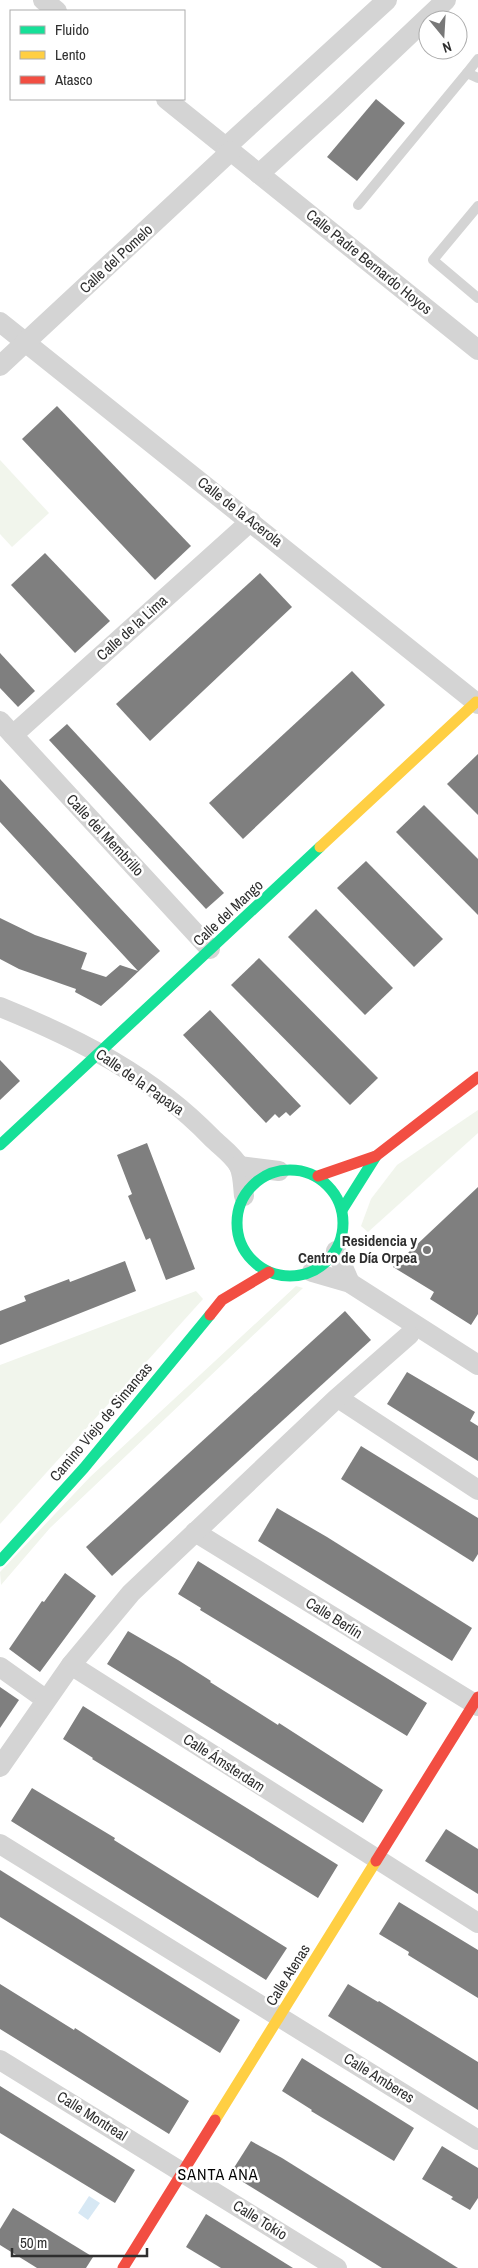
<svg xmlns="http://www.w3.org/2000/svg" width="478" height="2268" font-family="'Archivo Narrow',sans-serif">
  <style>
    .green { fill: #f1f5ec }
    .water { fill: #d7e8f4 }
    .building { fill: #7f7f7f }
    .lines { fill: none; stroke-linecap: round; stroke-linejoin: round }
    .lane { stroke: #d4d4d4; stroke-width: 10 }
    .street { stroke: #d4d4d4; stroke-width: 20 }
    .fast { stroke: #16e098; stroke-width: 11 }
    .slow { stroke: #ffcf43; stroke-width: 11 }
    .jam { stroke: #f24e42; stroke-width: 11 }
    .poi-dot { fill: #787878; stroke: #fff; stroke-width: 2 }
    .labels { text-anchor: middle; stroke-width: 5; stroke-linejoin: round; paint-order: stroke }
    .street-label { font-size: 15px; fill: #2f2f2f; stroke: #fff }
    .poi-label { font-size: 15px; font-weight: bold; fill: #2f2f2f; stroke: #fff; text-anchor: end }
    .neighbourhood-label { font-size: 16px; letter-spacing: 1px; fill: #000; stroke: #fff }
  </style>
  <rect width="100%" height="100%" fill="#fff"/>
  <g class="green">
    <polygon points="0,460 49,513 12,547 0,534"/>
    <polygon points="478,1110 478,1133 368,1232 361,1226 371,1199 397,1165"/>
    <polygon points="296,1286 303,1288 50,1528 1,1585 0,1572 90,1477"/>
    <polygon points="196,1291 203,1299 0,1524 0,1365"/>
  </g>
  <polygon class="water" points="89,2196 100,2203 88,2220 78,2213"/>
  <g class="building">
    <polygon points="376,99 405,123 357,181 327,157"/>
    <polygon points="57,406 191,546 155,580 22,439"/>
    <polygon points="45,553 110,621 75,653 11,585"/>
    <polygon points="260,573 292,607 150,741 116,704"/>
    <polygon points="0,653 35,691 18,707 0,688"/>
    <polygon points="352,671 385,705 243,839 209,803"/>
    <polygon points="67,724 224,893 206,909 49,740"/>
    <polygon points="478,754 478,815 447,784"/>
    <polygon points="0,779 160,951 122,987 101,1006 75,992 76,989 19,969 0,959 0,918 35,935 87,953 81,969 106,977 120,965 138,971 0,822"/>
    <polygon points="424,805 478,859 478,915 396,832"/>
    <polygon points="366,861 443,939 414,967 337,888"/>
    <polygon points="316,909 393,988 365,1015 288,937"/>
    <polygon points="259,958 378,1078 350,1105 231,985"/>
    <polygon points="210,1010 301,1106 290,1116 286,1112 279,1118 275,1114 266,1123 183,1035"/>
    <polygon points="0,1060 20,1081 0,1100"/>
    <polygon points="147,1143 195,1269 166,1280 150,1238 146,1240 128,1196 132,1194 117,1155"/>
    <polygon points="478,1187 478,1314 471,1325 430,1299 434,1292 393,1267"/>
    <polygon points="125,1261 136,1291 0,1345 0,1311 26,1301 24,1296 69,1279 70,1282"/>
    <polygon points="345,1311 371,1340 112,1576 86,1547"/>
    <polygon points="407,1372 475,1412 470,1421 478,1426 478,1461 387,1404"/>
    <polygon points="361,1446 478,1518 478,1554 473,1562 341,1479"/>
    <polygon points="277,1508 327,1537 472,1628 452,1661 258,1541"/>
    <polygon points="198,1561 427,1703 407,1736 200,1610 201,1608 178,1594"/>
    <polygon points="65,1573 96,1596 40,1672 9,1649 42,1601 44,1602"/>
    <polygon points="128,1631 178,1660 211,1681 210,1682 278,1725 279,1723 383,1790 363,1823 107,1664"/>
    <polygon points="0,1687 19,1700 0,1728"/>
    <polygon points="83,1706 338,1865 318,1898 92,1759 93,1758 63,1739"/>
    <polygon points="32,1788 115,1838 114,1840 287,1948 266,1980 11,1821"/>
    <polygon points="446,1829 478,1849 478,1894 425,1861"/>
    <polygon points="0,1870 240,2020 220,2053 0,1917"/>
    <polygon points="399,1902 478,1950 478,1998 408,1955 409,1952 379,1934"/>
    <polygon points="0,1984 74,2030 75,2028 189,2101 169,2134 0,2029"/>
    <polygon points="348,1984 378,2002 379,2001 478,2062 478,2110 328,2016"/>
    <polygon points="302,2058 414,2128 394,2161 311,2111 312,2110 282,2091"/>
    <polygon points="0,2086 135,2170 115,2203 0,2133"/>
    <polygon points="251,2141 282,2158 458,2268 382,2268 230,2174"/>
    <polygon points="442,2146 478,2168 478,2198 470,2210 451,2199 453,2197 422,2179"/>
    <polygon points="13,2208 93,2257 86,2268 37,2268 0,2245 0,2229"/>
    <polygon points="206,2214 293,2268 221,2268 186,2247"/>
  </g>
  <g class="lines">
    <g class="lane">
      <polyline points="467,73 478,59"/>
      <polyline points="358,205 467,73 478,78"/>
      <polyline points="478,206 433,260 478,298"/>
    </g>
    <g class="street">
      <polyline points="43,0 57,11"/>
      <polyline points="166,99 478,350"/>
      <polyline points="226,147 387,0"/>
      <polyline points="259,174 334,106 446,0"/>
      <polyline points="0,322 478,704"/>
      <polyline points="0,366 231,151"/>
      <polyline points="0,721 210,949"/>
      <polyline points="13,735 251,521"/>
      <path d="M0,1007C79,1039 152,1076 212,1138C220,1146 234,1156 239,1166C243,1174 243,1187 244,1196"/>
      <polyline points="239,1166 279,1171"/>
      <polyline points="336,1251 350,1283"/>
      <polyline points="312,1272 350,1283 478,1365"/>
      <polyline points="338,1398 478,1490"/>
      <polyline points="195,1532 478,1706"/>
      <polyline points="71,1665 478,1923"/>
      <polyline points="0,1667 45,1699"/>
      <polyline points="0,1767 71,1665 131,1593 336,1399 409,1335"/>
      <polyline points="0,1844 478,2140"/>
      <polyline points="0,2060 337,2268"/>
    </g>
    <g class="fast">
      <polyline points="0,1145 320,847"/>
      <circle cx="290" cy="1223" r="53"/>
      <polyline points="342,1210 376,1156"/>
      <polyline points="0,1561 84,1468 210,1315"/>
    </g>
    <g class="slow">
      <polyline points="320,847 476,702"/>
      <polyline points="215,2120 376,1861"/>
    </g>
    <g class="jam">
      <polyline points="318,1176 376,1156 478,1077"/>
      <polyline points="210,1315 222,1300 269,1272"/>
      <polyline points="376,1861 478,1697"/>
      <polyline points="123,2268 215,2120"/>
    </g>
  </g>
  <circle class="poi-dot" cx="427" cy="1250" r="5"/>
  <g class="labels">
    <g class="street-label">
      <text transform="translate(116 259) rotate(-43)" y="5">Calle del Pomelo</text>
      <text transform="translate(369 262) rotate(39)" y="5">Calle Padre Bernardo Hoyos</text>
      <text transform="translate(240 512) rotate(38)" y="5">Calle de la Acerola</text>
      <text transform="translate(132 628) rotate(-42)" y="5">Calle de la Lima</text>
      <text transform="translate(105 835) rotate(47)" y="5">Calle del Membrillo</text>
      <text transform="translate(228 913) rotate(-43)" y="5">Calle del Mango</text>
      <text transform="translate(140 1082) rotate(35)" y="5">Calle de la Papaya</text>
      <text transform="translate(101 1422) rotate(-50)" y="5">Camino Viejo de Simancas</text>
      <text transform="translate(334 1618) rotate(32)" y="5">Calle Berlín</text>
      <text transform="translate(224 1763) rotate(33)" y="5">Calle Ámsterdam</text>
      <text transform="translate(288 1975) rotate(-58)" y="5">Calle Atenas</text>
      <text transform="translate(379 2078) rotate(32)" y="5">Calle Amberes</text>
      <text transform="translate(92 2116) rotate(32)" y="5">Calle Montreal</text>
      <text transform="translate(260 2220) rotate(32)" y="5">Calle Tokio</text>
    </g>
    <g class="poi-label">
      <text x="417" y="1246">Residencia y<tspan x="417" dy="17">Centro de Día Orpea</tspan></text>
    </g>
    <g class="neighbourhood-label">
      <text x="218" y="2180">SANTA ANA</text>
    </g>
  </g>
  <rect x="10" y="10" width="175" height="90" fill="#ffffff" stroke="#acacac"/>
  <rect x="20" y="26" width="25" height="8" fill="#16e098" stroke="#acacac"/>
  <text x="55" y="35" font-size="15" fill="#2f2f2f">Fluido</text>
  <rect x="20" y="51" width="25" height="8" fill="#ffcf43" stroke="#acacac"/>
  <text x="55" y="60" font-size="15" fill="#2f2f2f">Lento</text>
  <rect x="20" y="76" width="25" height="8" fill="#f24e42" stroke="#acacac"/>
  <text x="55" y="85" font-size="15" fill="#2f2f2f">Atasco</text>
  <g transform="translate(443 35) rotate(162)"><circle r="24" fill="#ffffff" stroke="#acacac"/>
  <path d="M0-4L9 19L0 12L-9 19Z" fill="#787878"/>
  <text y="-8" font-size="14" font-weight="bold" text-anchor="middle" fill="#2f2f2f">N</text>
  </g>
  <path d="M12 2248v8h135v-8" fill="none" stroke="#2f2f2f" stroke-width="2.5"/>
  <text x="20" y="2248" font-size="15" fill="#2f2f2f" stroke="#ffffff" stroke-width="4" paint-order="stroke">50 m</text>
</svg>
